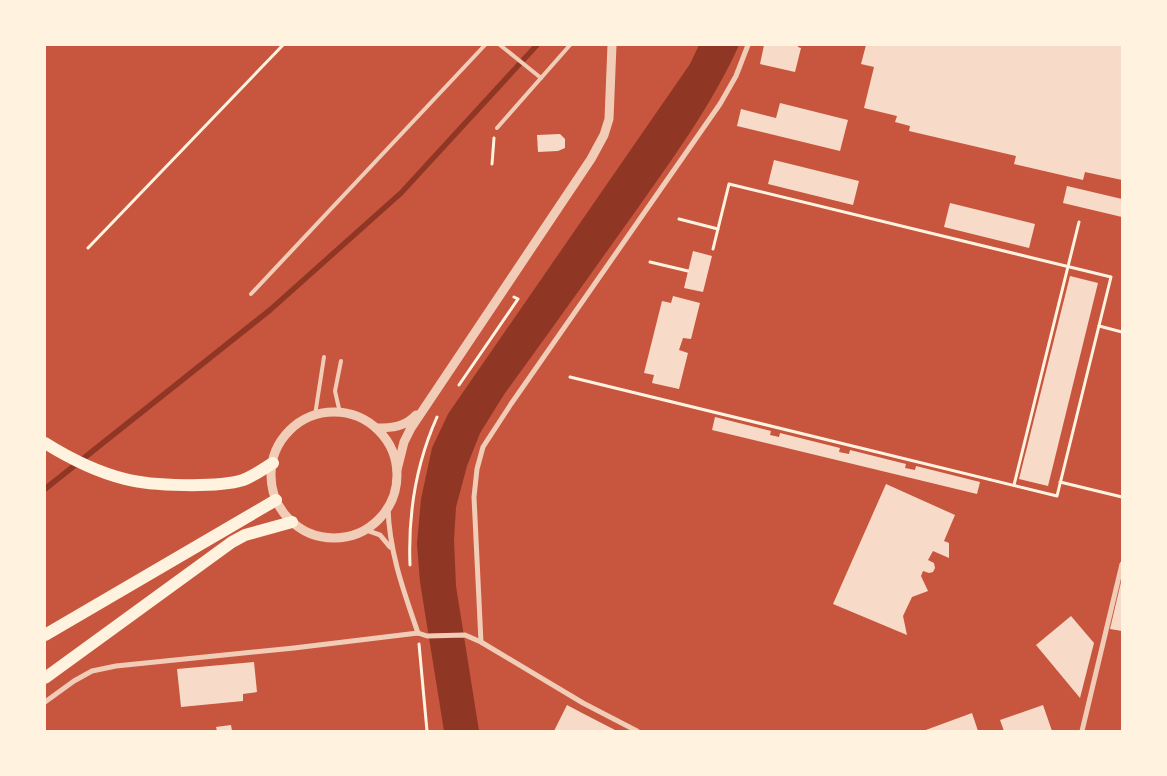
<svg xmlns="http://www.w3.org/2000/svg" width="1167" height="776" font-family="'Alegreya Sans',sans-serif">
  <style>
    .water { fill: #8f3625 }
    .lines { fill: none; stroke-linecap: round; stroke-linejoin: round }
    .stream { stroke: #8f3625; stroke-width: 5.5 }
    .building { fill: #f7dbc8 }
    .path { stroke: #fff3e0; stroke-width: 3 }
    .service { stroke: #f1ccb7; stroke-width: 4 }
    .minor { stroke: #f1ccb7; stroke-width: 5 }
    .tertiary { stroke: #f1ccb7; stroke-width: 9 }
    .primary { stroke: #fff3e0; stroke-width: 12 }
  </style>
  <rect width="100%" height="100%" fill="#c8553d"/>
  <path class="water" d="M699,45H739C712,105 673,158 635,212C592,272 549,333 505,393L480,433L467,466L456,507L454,540L456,586L479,731H444L420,582L417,544L421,499L432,448L448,414L690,64Z"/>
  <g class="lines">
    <polyline class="stream" points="45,489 270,310 401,193 537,45"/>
  </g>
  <g class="building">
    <polygon points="764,45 798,45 798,47 801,48 795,72 760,64"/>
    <polygon points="866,45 1122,45 1122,180 1085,172 1083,180 1014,164 1016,156 909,131 910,126 895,122 897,116 864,108 874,67 861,64"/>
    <polygon points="780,103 848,120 840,151 737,126 741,109 776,118"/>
    <polygon points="560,134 565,139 565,148 558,151 538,152 537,135"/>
    <polygon points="774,160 859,181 853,205 768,184"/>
    <polygon points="1067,186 1122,199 1122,217 1063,203"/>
    <polygon points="950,203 1035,224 1029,248 944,227"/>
    <polygon points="693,251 712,256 703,292 684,288"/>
    <polygon points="1070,276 1098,283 1048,486 1019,479"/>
    <polygon points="673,296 700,303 691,339 683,338 679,350 688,353 679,389 652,383 654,375 644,373 662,301 671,303"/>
    <polygon points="715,417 771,431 770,435 779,437 780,433 840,448 839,452 849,454 850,450 906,464 905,468 915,470 916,466 980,482 977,494 712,430"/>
    <polygon points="886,484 955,515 944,541 949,543 949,558 933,551 928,560 934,563 935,568 933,572 929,573 923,571 921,576 928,591 912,597 903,616 907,635 833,604"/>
    <polygon points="1121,582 1122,583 1122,631 1110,629"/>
    <polygon points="1071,616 1094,643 1080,698 1036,645"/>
    <polygon points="254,662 257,692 243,694 243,701 181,707 177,669"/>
    <polygon points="567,705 584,714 617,731 554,731"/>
    <polygon points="1043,705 1052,731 1004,731 1000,720"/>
    <polygon points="972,713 978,731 923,731"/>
    <polygon points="231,725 232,731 217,731 216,727"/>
  </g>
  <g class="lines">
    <g class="path">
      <polyline points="492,164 494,138"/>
      <polyline points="679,219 718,229"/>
      <polyline points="88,248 283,45"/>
      <polyline points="650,262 688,271"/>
      <polyline points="1099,326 1122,332"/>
      <polyline points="570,377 1057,496 1111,277 729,184 713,249"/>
      <polyline points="459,385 518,299 514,297"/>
      <polyline points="1060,482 1122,497"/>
      <polyline points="1014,485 1079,222"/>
      <path d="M410,565C408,514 416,464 437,417"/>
      <polyline points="419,644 427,731"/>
    </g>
    <g class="service">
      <polyline points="500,45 541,78"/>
      <polyline points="497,128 570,45"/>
      <polyline points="251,294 485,45"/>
      <polyline points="340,413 335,391 341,361"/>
      <polyline points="315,415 324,357"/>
    </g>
    <g class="minor">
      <path d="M388,507C389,552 404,592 418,633"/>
      <polyline points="366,530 380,535 390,547"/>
      <polyline points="481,642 474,497 477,469 483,447 511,404 720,104 736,76 748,45"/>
      <polyline points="45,702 74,681 92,671 116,666 294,648 418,633 427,636 465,635 481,642 583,703 637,731"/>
      <polyline points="1082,731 1122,564"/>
    </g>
    <g class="tertiary">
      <circle cx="334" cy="475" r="63"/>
      <path d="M376,428C392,428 405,427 416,415"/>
      <polyline points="397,470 404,442 411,428 591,159 604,135 609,119 612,45"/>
    </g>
    <g class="primary">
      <path d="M45,443C69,458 97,472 125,479C151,486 217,488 243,480C254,476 263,469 273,463"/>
      <polyline points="45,635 276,500"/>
      <polyline points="45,678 232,542 245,535 292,522"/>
    </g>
  </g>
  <rect width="1167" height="776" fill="none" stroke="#fff3e0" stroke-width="92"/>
</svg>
